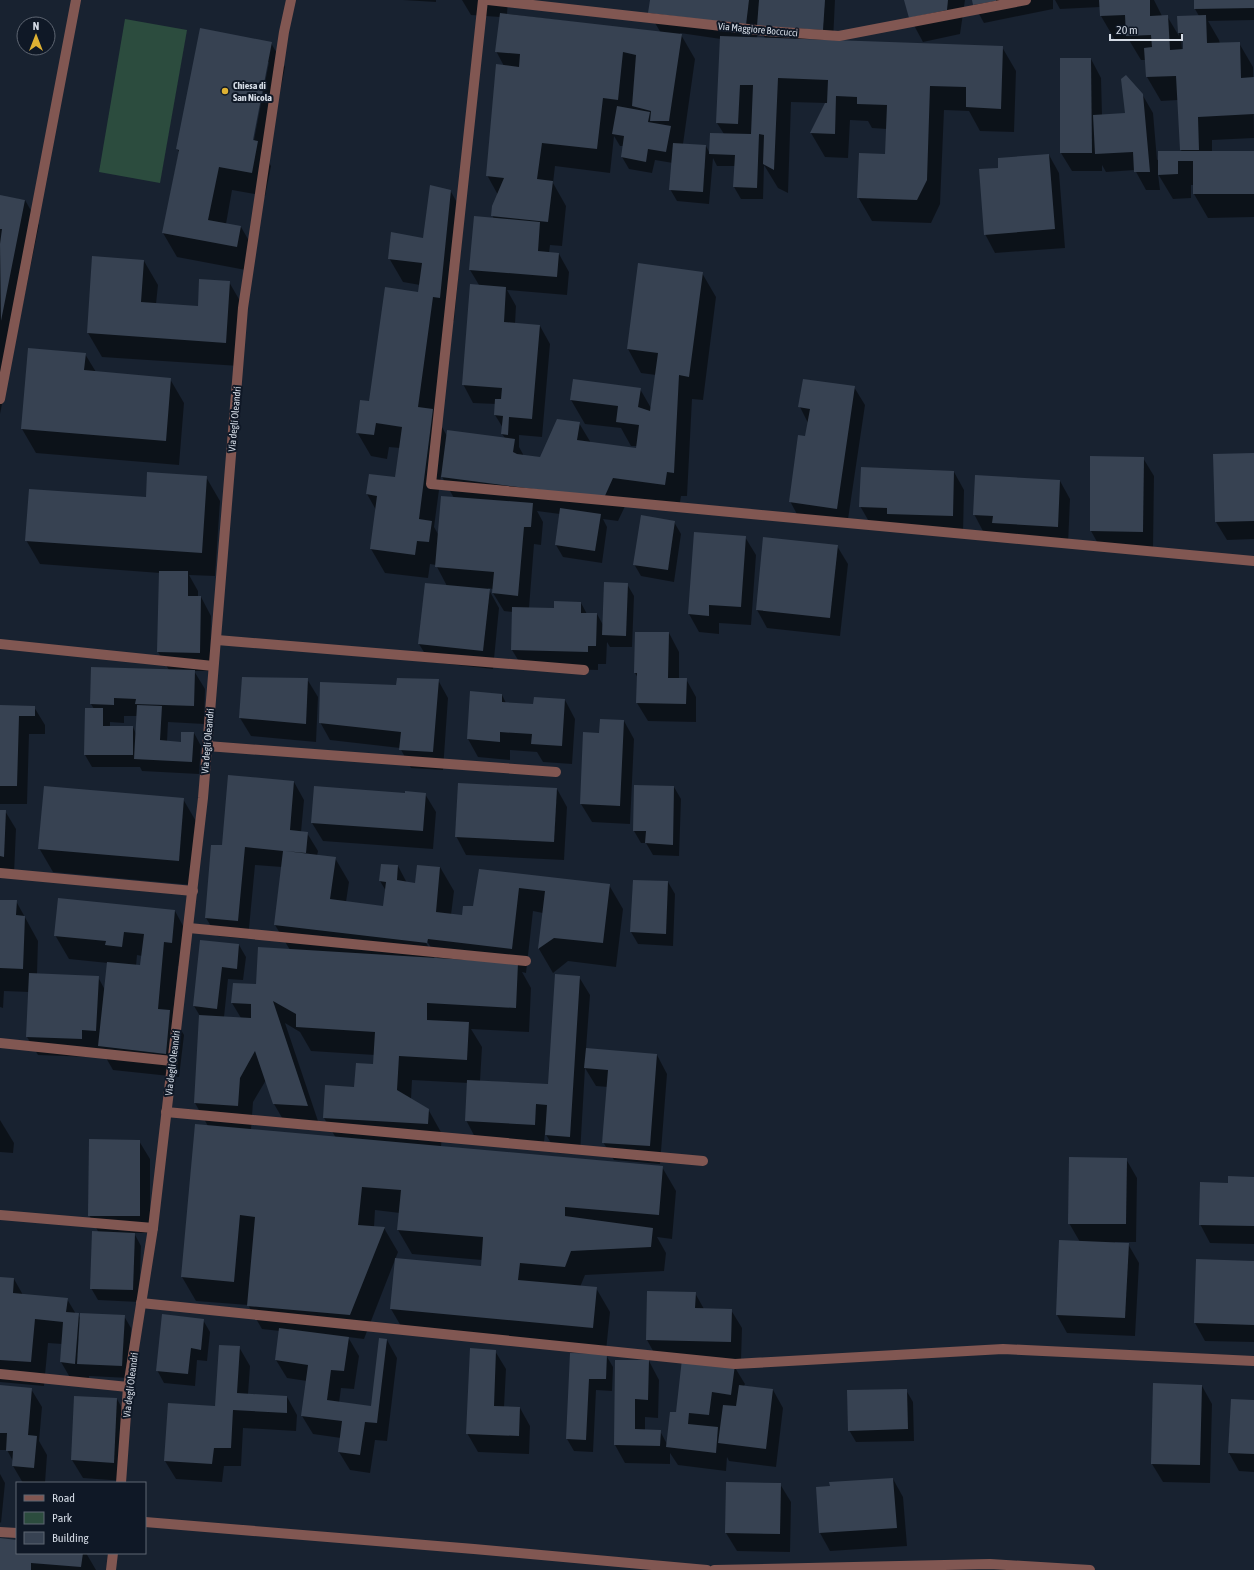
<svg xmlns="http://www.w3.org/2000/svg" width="1254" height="1570" font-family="'Asap Condensed',sans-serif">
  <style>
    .green { fill: #2c4c3e }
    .shadow { fill: #0007; fill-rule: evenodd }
    .building { fill: #374252 }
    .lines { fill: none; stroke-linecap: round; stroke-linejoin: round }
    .minor { stroke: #815752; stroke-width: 10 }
    .tertiary { stroke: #815752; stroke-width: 10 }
    .poi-dot { fill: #deb133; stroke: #0f1826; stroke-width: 1.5 }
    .labels { text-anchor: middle; stroke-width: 4; stroke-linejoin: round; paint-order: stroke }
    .street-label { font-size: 10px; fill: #d4dbe5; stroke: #0f1826 }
    .poi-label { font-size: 10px; font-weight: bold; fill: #d4dbe5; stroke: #0f1826; text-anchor: start }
  </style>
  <rect width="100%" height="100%" fill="#182230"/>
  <polygon class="green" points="125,19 187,30 160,183 99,172"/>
  <g class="shadow">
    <polygon points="403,0 436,0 436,2"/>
    <path d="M462,0H508L507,14L661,33L649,13L651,0H835L833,41L1002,47L1016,71L1014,132L980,131L969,111L944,110L940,204L931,223L872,221L858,197L886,155L887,129L872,128L868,121L850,120L848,158L825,157L811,133L826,103L791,102L788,193L778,188L764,165L763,199H741L734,187L735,166H717L713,158L709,204L677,201L670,189L673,163L655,160L652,173L629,169L622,157L624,146H620L614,136L610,173L555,166L553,183L566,206L562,246L550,245L549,253L559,254L569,272L567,295L507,290L516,306L515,324L540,326L550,344L542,437L519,435V447L524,456L541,458L579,423L591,443L637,449V446H631L621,428L585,424L571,400L640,389L651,408L656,375L641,373L628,349L702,273L716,297L703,400L692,399L687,496H681L679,508L627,502L618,521L603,519L607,527L602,563L563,557L556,545L560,514L537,511L543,522L541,545L534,544L529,608L555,609L581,603L587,614H597L603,625L627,584L634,596L632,647H610L607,642L606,664H598V670L523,668L512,650L513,612L504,611L493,593V589L488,588L499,608L493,669L430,662L419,644L447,586L436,565L430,564L428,578L385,573L371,549L376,510L367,494L396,478L400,448L389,447L387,459L371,456L357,432L419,293L420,285L403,282L389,258L424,239L450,190L464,215L454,321L446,320L434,413L447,436L505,438L502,434L503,428L495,415L496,404L473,403L463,384L479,285L470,270L494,219L492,215L498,195L487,175L504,66L496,51L500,17L471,15ZM758,26L765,38H757ZM680,33L721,39L717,123L724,134H711L710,154L706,146L683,144L695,59ZM441,475L454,498L438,534L434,527Z"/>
    <polygon points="905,0 965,0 960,34 923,42 910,18"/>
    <polygon points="973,0 1053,0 1053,9 984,23 974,5"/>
    <path d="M1055,0H1154L1162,16H1167L1179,36L1178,17L1199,16L1195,9V0H1254V20L1208,21L1219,40L1220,44L1239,43L1253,67L1254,138L1212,140V152H1254V217L1208,218L1194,194V185H1191V198L1173,199L1158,174L1160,190H1146L1135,170L1106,172L1102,165V171H1072L1061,153V59H1091L1101,78L1102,115L1127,114L1142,94L1153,113L1157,160L1182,152L1181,150L1178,100L1161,101L1147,77L1146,60H1141L1129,40H1115L1101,16L1100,7L1060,9ZM1181,37L1184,42V50H1182Z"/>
    <path d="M271,43L285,67L267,159L271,166L265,196L232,190L226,224L241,227L255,251L251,271L177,257L163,233L179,152L177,149ZM267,62H269L253,145H251Z"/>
    <polygon points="1049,155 1059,173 1065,248 995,253 985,234 999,169"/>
    <polygon points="0,196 25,200 39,225 0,414"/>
    <polygon points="144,261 158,285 156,304 198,307 229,282 243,306 239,366 102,357 88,333"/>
    <polygon points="85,354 96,372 170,379 184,403 179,465 36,453 22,429"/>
    <polygon points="854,387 865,405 847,526 800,520 790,501 806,437 808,423 800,407"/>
    <polygon points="1254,454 1254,539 1227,540 1216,522 1214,455"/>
    <polygon points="1143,458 1154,476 1153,550 1101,549 1091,531"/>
    <polygon points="954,472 964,490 963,534 871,525 860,506"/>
    <path d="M206,477L220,501L215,576L189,575L198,591V597H201L211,616L210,671H194L205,689L204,724L168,722L167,742L182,743L194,733L201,746L199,774L142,771L140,767H92L85,755L94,709L91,704L169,670L158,652L160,573L40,564L26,540ZM124,716H137L136,734L133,727H110V722L124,723Z"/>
    <polygon points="1060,481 1070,499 1068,545 984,533 974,514"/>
    <polygon points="674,522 681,534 674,582 641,576 634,564"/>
    <polygon points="695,533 745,537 756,555 751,625 719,623 719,634 699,632 689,614"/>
    <polygon points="764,538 837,546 848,564 840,636 767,628 757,610"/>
    <polygon points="669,633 679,652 679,679 686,679 696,697 696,722 648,721 637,703 638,678 635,673"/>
    <polygon points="307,679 318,697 316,742 251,736 240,718"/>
    <polygon points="438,680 448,698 443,770 411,768 400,748 330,740 320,722 397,686"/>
    <polygon points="502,695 506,703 534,705 565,700 575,719 572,764 543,762 537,752 510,750 510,760 478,757 468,739"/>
    <polygon points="0,706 34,707 45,725 45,734 29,734 27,804 0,804"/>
    <polygon points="624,721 634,739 630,824 592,822 581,804"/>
    <path d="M294,782L304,800L301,832L307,833L318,851L317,856L335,858L349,882L346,902L384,907L386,891L380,881L398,866L407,883L416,884L440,867L454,891L451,915L462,916L474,907L480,870L609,885L623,909L616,967L568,961L553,973L539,949L543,913L533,911L526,973L522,972L531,988L529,1032L471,1029L482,1047L480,1081L549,1085L579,977L590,995L586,1049L657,1055L667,1074L660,1164L614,1160L603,1142L608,1087L596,1086L585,1068L580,1154L557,1153L545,1133L544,1142L476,1139L466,1120L468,1083L412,1080L411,1099L428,1109L442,1134L441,1147L662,1167L676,1191L672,1239L657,1237L666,1253L664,1271L585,1275L580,1287L596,1288L610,1312L606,1351L405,1333L391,1309L481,1267L482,1260L412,1254L398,1230L400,1213L375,1210L374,1227L384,1228L398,1252L364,1339L348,1337L359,1356L354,1389L341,1388L339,1403L372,1407L387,1340L397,1358L387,1441L375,1440L370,1473L350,1470L339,1452L341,1438L313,1434L302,1416L307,1381L287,1378L276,1360L280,1331L262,1329L248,1305L196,1301L182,1277L208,1126L195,1103L200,1016L194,1006L201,941L239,945L246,957L243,980L228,979L224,1017L241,1018L232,1003L257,985L290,950L275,925L282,867L255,865L248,939L217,936L206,918L212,846H223ZM425,938L438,959H435L424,939ZM285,1023L300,1032L311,1051L375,1055L374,1065L355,1088L324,1118L336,1138L251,1130L253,1102L266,1080L274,1104L288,1128L321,1130Z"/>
    <polygon points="674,787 681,799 679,856 653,855 646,843 641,843 634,831"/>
    <polygon points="557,789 567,807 564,860 466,855 456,836"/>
    <polygon points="406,794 425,794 436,812 433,849 323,841 312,823"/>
    <polygon points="183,799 197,823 192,885 53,872 39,848"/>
    <polygon points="0,811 5,811 16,829 14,874 0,874"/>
    <polygon points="668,882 675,894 673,946 638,944 631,932"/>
    <path d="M0,901H16L38,941L37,974L98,977L105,990L108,963L69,959L55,935L175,911L188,935L186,966H178L173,1016L184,1035L179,1077L113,1070L101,1049L92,1057L38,1055L27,1037L29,992L4,991L3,1008L0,1007ZM137,955L142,956L141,967L136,966Z"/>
    <polygon points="0,1120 14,1143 13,1153 0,1152"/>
    <polygon points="139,1141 150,1159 150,1233 134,1233 141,1246 139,1302 98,1300 91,1288 99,1233 89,1215"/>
    <polygon points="1126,1159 1137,1178 1136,1242 1115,1242 1115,1244 1128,1244 1139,1263 1135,1336 1067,1333 1057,1315 1080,1242 1069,1223"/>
    <polygon points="1254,1178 1254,1244 1210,1243 1200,1224 1229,1184"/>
    <polygon points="1254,1262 1254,1342 1205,1341 1195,1323"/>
    <polygon points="0,1278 14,1279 23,1295 67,1299 76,1314 78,1314 80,1318 124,1316 131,1328 129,1378 89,1376 88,1387 75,1386 61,1362 62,1344 48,1343 44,1386 0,1382"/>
    <polygon points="695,1293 704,1309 731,1310 742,1328 741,1360 657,1358 647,1340"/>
    <polygon points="203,1320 210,1332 207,1361 197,1360 195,1386 164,1383 157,1370"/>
    <polygon points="239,1347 250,1366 248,1394 287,1397 297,1415 296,1431 243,1428 241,1466 224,1466 222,1482 176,1479 165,1461 216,1407"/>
    <polygon points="495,1351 506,1369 504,1407 520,1408 530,1426 529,1454 478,1452 467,1433"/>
    <polygon points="571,1354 606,1355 613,1367 612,1391 596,1390 593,1452 574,1451 567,1439"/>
    <polygon points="649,1361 659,1380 658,1418 645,1417 645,1430 660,1431 667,1444 677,1413 734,1366 745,1384 744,1386 773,1390 783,1408 776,1467 729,1461 727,1457 726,1471 678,1465 670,1453 670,1464 625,1463 615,1445"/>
    <polygon points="0,1386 31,1389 42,1407 39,1441 47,1455 45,1483 23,1483 13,1466 13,1461 7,1450 0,1450"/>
    <polygon points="1202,1386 1212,1404 1210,1483 1163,1482 1152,1464"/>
    <polygon points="906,1390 913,1402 914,1441 856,1442 849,1430"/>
    <polygon points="75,1397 117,1399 127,1417 124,1481 83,1478 72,1460"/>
    <polygon points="1254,1401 1254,1472 1239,1471 1229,1453"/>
    <polygon points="0,1474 5,1483 1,1523 0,1522"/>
    <polygon points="893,1479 903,1497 907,1546 830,1551 820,1533"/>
    <polygon points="780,1484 791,1502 790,1552 737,1551 726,1533"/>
    <polygon points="0,1539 17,1541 17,1553 86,1553 96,1570 0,1570"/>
  </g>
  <g class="building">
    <polygon points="650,0 749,0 746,25 648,13"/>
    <polygon points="759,0 825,0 823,30 757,26"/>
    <polygon points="904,0 948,0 947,10 909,18"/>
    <polygon points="972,0 996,0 996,1 973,5"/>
    <polygon points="1099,0 1150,0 1150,16 1168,15 1170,50 1183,49 1183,33 1178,33 1177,16 1206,15 1207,43 1240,42 1241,78 1254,77 1254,114 1198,117 1199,150 1180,150 1176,76 1146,77 1144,48 1152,47 1151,35 1126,36 1125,15 1100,16"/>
    <polygon points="1194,0 1254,0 1254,8 1194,9"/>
    <polygon points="500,13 682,34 669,121 650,121 651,111 632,106 636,55 623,52 618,100 603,98 597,149 542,143 537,179 553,181 548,222 491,216 492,206 504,178 486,176 496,64 519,67 520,54 495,52"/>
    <polygon points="200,28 272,42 253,140 258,141 252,173 219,167 208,220 241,226 237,247 162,233 179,150 176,149"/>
    <polygon points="720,36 1003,46 1001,109 966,107 966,87 930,86 927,180 917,200 857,198 859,153 885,154 887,105 857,104 857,97 836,96 835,134 810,133 825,103 827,103 828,80 778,78 774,170 763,164 764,135 759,134 757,188 733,187 735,155 709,154 710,133 751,134 753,85 740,85 738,124 716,123"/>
    <polygon points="1060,58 1091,58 1092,153 1060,153"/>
    <polygon points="1126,75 1143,94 1150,172 1134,172 1133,152 1095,154 1093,115 1125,113 1121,79"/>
    <polygon points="617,106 650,112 648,122 671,126 666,152 648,149 646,162 621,157 624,136 612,134"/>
    <polygon points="673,143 706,145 703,192 669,190"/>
    <polygon points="1158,151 1254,151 1254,194 1193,194 1193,161 1178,161 1178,174 1158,175"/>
    <polygon points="1049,154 1055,229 984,235 979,169 998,168 998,158"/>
    <polygon points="430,185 451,190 440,298 433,297 418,407 433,409 419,519 432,521 429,542 417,541 415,555 370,549 377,496 366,494 369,474 395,477 402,427 376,423 374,435 356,433 360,400 369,401 385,287 418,292 422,263 388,259 391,232 423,238"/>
    <polygon points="0,195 25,200 1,321 0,244 2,229 0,229"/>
    <polygon points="474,216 540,222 538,251 559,253 557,277 469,270"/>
    <polygon points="92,256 144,260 141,302 198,306 199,279 230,281 226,343 87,333"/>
    <polygon points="638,263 703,272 689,377 679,375 674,473 667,472 665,485 613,478 604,498 441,477 447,430 515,439 513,452 517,454 540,457 557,419 580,422 577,440 636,448 639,425 616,422 618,406 570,400 573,379 641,388 638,407 650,411 658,353 627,349"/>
    <polygon points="470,284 506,287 504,322 540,325 532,419 509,417 508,435 501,434 503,416 494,415 495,399 501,399 502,388 462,385"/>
    <polygon points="28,348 86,353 84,370 171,378 166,441 21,429"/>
    <polygon points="803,379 855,386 837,509 789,502 798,435 805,436 810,409 798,407"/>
    <polygon points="1254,453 1254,521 1215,522 1213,454"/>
    <polygon points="1090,456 1144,457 1143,532 1090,531"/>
    <polygon points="861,467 954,471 953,516 887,514 887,508 859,507"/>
    <polygon points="147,472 207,476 202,553 25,541 29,489 146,497"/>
    <polygon points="975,475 1060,480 1058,527 992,523 993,516 973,515"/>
    <polygon points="441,496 533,503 531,527 524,527 518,596 492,593 494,572 435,567"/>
    <polygon points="560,508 601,514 595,551 555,545"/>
    <polygon points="641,515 675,521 668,570 633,565"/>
    <polygon points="694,532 746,536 741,607 709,605 709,616 688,614"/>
    <polygon points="763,537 838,545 830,618 756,610"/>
    <polygon points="159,571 188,571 188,596 201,596 200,653 157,652"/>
    <polygon points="604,582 628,583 626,636 602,635"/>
    <polygon points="425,583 490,589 483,651 418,644"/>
    <polygon points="554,601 581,602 581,613 597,613 596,646 588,646 588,652 511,650 512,607 554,608"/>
    <polygon points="635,632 669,632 668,678 687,678 686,704 636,703 637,673 634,673"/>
    <polygon points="91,667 195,670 194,706 135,704 136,699 114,698 114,705 90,704"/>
    <polygon points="242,677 308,678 306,724 239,718"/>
    <polygon points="397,678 439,679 433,752 399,750 401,732 319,723 320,682 396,685"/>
    <polygon points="470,691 502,694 502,702 533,704 534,697 565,699 562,746 531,744 532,734 500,732 500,742 467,739"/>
    <polygon points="0,705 35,706 35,716 19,716 17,786 0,786"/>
    <polygon points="137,705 162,706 160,740 181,742 181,732 194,732 192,762 134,759"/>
    <polygon points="85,708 103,708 103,726 133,726 133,755 84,755"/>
    <polygon points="600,719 624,720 620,806 580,804 583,732 599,733"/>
    <polygon points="228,775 294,781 290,830 308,832 306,853 285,851 336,857 330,899 383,906 386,882 379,881 381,864 398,865 397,880 415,883 417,865 440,867 436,912 462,915 463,906 473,906 479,869 610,884 603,943 554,938 538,949 545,891 519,888 512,949 428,939 427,943 274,925 283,851 245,847 238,921 205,918 211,845 222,845"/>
    <polygon points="458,783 557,788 554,842 455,837"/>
    <polygon points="634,785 674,786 673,845 645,843 646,831 633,831"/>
    <polygon points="44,786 184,798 179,861 38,849"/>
    <polygon points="314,786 405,793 405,791 426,793 423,831 311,823"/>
    <polygon points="0,810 6,810 4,857 0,856"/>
    <polygon points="633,880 668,881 666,934 630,932"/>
    <polygon points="58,898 175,910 172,943 164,942 158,1009 170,1010 166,1054 98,1046 107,962 140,965 144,934 124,932 122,947 105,945 106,941 54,936"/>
    <polygon points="0,900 17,900 16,915 25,916 23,969 0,968"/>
    <polygon points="200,940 239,944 237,969 222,967 217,1009 193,1006"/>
    <polygon points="258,947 518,963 516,1008 427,1003 427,1020 469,1022 467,1060 399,1056 397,1090 429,1109 428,1124 323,1118 325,1085 354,1087 356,1063 373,1064 375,1032 296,1027 296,1014 273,1001 308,1106 273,1104 255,1051 240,1078 238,1106 194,1103 199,1015 251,1018 251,1004 231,1003 233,983 256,984"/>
    <polygon points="29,973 99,976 96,1031 82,1030 82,1039 26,1037"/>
    <polygon points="555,974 580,976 570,1137 545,1135 547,1105 536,1104 535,1125 465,1121 467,1080 548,1084"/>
    <polygon points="586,1048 657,1054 650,1146 602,1143 608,1070 584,1068"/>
    <polygon points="195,1124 663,1166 659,1215 565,1207 565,1216 653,1228 651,1247 571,1251 565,1267 520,1263 518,1280 597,1287 593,1328 390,1309 395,1258 481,1266 483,1237 397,1230 401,1190 362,1187 358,1225 385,1227 350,1315 247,1306 255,1217 240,1215 234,1282 181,1277"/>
    <polygon points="89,1139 140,1140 140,1216 88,1216"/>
    <polygon points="1069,1157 1127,1158 1126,1224 1068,1224"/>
    <polygon points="1228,1176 1254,1177 1254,1226 1199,1225 1200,1182 1228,1183"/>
    <polygon points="92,1231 135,1233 133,1290 90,1289"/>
    <polygon points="1059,1240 1129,1243 1125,1318 1056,1315"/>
    <polygon points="1196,1259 1254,1261 1254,1325 1194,1323"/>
    <polygon points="0,1277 14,1278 13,1293 68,1298 66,1312 79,1313 75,1364 60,1362 63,1322 35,1319 31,1362 0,1360"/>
    <polygon points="647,1291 696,1292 695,1308 732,1309 731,1342 646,1340"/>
    <polygon points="80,1313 125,1315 122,1366 77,1364"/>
    <polygon points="162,1314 204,1319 201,1350 191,1348 188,1374 156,1371"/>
    <polygon points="279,1328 349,1337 344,1371 331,1370 327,1400 371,1406 379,1338 387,1339 377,1423 365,1422 360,1455 338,1452 342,1421 301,1416 308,1365 275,1360"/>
    <polygon points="219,1345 240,1346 237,1393 287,1396 287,1413 233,1410 231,1448 214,1448 212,1464 164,1461 168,1403 215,1406"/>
    <polygon points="470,1348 496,1350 494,1406 520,1407 519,1436 466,1434"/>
    <polygon points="570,1353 607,1354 606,1379 589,1379 586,1440 566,1439"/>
    <polygon points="682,1359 735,1365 731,1395 712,1392 709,1415 689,1413 688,1424 718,1427 716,1453 666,1447 670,1412 676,1412"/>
    <polygon points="615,1360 649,1360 648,1400 635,1399 635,1429 661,1430 660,1446 614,1445"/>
    <polygon points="1153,1383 1202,1385 1200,1465 1151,1464"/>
    <polygon points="0,1385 32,1388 28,1435 37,1436 34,1468 12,1466 13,1451 6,1451 7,1433 0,1433"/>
    <polygon points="739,1385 773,1389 766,1449 718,1443 723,1405 736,1406"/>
    <polygon points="907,1389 908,1429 848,1431 847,1390"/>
    <polygon points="74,1396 117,1398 114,1463 71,1460"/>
    <polygon points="1231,1399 1254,1400 1254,1454 1228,1453"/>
    <polygon points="893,1478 897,1528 819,1533 816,1487 830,1486 829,1482"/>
    <polygon points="726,1482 781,1483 780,1534 725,1533"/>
    <polygon points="0,1538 17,1540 17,1553 83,1553 81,1567 31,1563 31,1570 0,1570"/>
  </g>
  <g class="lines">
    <g class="minor">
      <polyline points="483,0 431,484 1254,561"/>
      <polyline points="0,399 76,0"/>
      <polyline points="217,640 584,670"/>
      <polyline points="0,644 213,666"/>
      <polyline points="207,746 556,772"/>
      <polyline points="0,873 193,891"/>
      <polyline points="189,928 526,961"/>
      <polyline points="0,1043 172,1061"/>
      <polyline points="166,1112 703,1161"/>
      <polyline points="0,1215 153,1228"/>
      <polyline points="141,1303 735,1364 1003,1349 1254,1361"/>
      <polyline points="0,1374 128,1387"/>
      <polyline points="121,1483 128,1387 153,1228 203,798 243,308 284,32 291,0"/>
      <polyline points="145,1522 474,1549 707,1570"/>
      <polyline points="0,1532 17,1533"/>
      <polyline points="111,1570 113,1553"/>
      <polyline points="714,1570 990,1564 1090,1570"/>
    </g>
    <polyline class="tertiary" points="488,0 766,31 839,36 1026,0"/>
  </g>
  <circle class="poi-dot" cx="225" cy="91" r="4"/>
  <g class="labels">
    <g class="street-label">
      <text transform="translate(758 29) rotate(5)" y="4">Via Maggiore Boccucci</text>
      <text transform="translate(234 419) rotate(-85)" y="4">Via degli Oleandri</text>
      <text transform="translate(207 741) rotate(-85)" y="4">Via degli Oleandri</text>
      <text transform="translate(172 1063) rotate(-83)" y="4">Via degli Oleandri</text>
      <text transform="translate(130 1385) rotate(-83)" y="4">Via degli Oleandri</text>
    </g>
    <g class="poi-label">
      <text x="233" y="89">Chiesa di<tspan x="233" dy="12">San Nicola</tspan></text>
    </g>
  </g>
  <rect x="16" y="1482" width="130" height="72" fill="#0f1826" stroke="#5e6672"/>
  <rect x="24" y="1495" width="20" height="6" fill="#815752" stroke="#5e6672"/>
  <text x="52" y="1502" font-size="12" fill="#d4dbe5">Road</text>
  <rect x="24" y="1512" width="20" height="12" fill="#2c4c3e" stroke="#5e6672"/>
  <text x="52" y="1522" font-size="12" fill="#d4dbe5">Park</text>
  <rect x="24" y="1532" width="20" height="12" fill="#374252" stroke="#5e6672"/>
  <text x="52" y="1542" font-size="12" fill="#d4dbe5">Building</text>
  <g transform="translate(36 36)"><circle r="19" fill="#0f1826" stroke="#5e6672"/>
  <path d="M0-3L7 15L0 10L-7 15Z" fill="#deb133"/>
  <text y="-6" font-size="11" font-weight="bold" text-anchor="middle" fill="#d4dbe5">N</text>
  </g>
  <path d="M1110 34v6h72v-6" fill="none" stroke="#d4dbe5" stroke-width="2"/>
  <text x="1116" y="34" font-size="12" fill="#d4dbe5" stroke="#0f1826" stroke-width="3" paint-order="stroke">20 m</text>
</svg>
